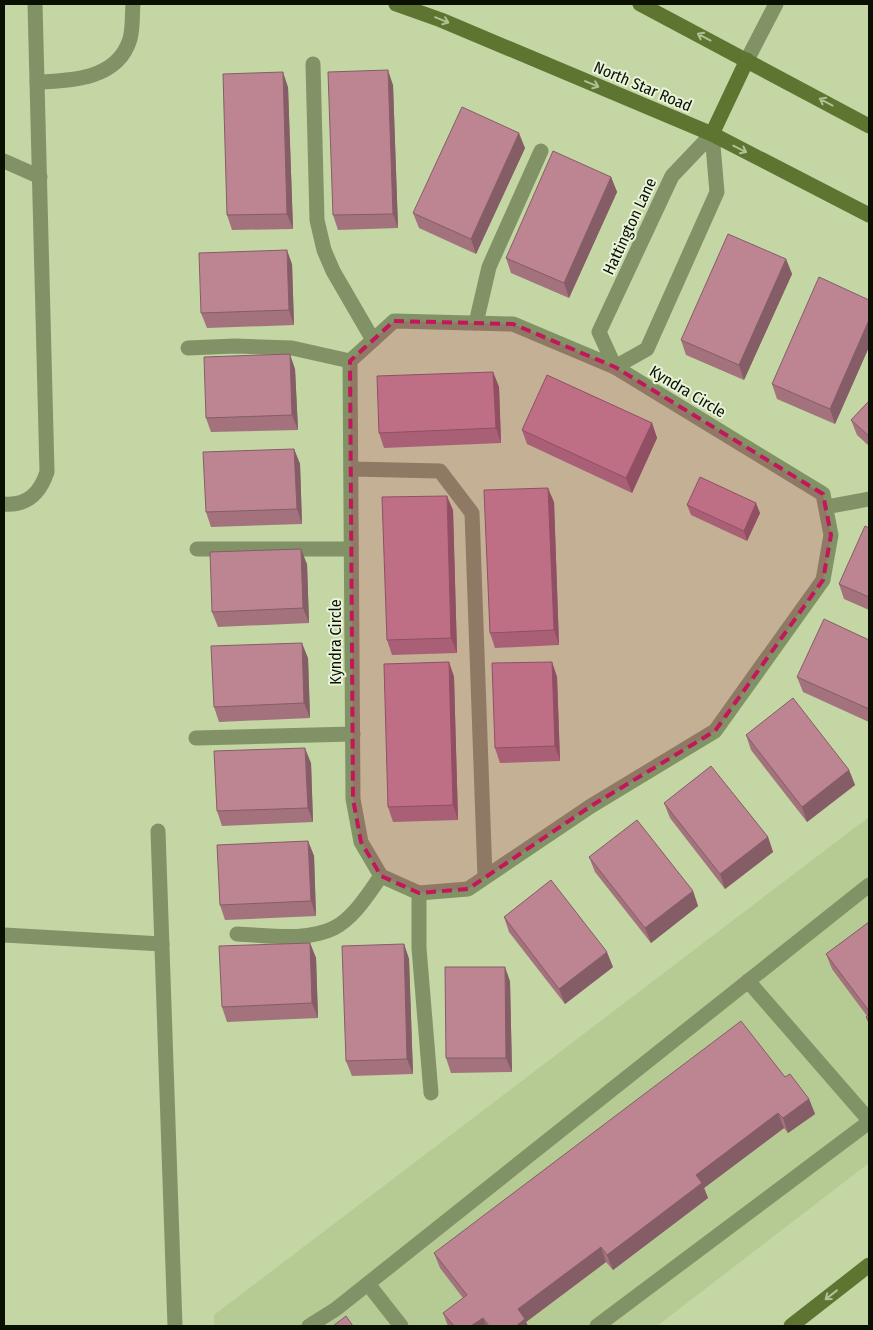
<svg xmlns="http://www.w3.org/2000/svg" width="873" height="1330" font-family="'Fira Sans Condensed',sans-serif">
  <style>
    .built { fill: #b6cb93 }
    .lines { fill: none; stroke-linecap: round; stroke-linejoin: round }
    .lane { stroke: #829267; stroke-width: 15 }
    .street { stroke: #829267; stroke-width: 15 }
    .secondary { stroke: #5e7431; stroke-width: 15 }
    .wall { fill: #a3727d }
    .shaded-wall { fill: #845d66 }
    .building { fill: #bd8591; stroke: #845d66 }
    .oneway { stroke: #b1c096 }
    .marked { fill: #c2185b; fill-opacity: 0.2; stroke: #c2185b; stroke-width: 4; stroke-dasharray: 10 6; stroke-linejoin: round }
    .labels { text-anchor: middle; stroke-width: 4; stroke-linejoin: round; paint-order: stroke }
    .street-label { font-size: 16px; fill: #0b1102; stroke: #e9f3da }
  </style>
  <rect width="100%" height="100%" fill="#c3d6a4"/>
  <polygon class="built" points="869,817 869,1163 657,1326 214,1326 214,1315"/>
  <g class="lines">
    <g class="lane">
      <polyline points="313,64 317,220 324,250 333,271 373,340"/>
      <path d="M37,82C72,81 118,79 130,39C133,28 132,15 133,4"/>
      <polyline points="4,161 40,177"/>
      <polyline points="476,323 489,267 541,151"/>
      <polyline points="188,348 235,346 292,348 350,361"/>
      <polyline points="351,469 440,471 472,513 485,877"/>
      <path d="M4,504C28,506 40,493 47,472L35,4"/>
      <polyline points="826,507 869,499"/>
      <polyline points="197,549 351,549"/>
      <polyline points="196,738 353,734"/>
      <polyline points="158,831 175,1326"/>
      <polyline points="419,893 419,948 431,1093"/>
      <path d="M237,934C267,935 306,942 334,928C354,918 368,894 381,876"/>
      <polyline points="4,935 162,944"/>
      <polyline points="748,981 869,1120"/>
      <polyline points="368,1284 401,1326"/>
      <polyline points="309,1326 336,1309 869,885"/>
      <polyline points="597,1326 869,1122"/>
    </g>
    <g class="street">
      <polyline points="747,60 776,4"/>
      <polygon points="712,134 717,192 647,349 615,367 599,332 672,176"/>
      <polygon points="394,321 513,324 615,367 823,494 831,535 823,580 715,731 591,806 468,889 419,893 381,876 361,842 353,799 350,361"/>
    </g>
    <g class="secondary">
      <polyline points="396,4 441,20 712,134 869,215"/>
      <polyline points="640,4 869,126"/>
      <polyline points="712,134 747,60"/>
      <polyline points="791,1326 869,1265"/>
    </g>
  </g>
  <g class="wall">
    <polygon points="393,85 398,228 338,230 333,215"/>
    <polygon points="288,87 293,229 232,230 227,215"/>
    <polygon points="525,148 476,254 419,228 413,213"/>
    <polygon points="611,177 617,192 569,298 511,273 506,258"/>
    <polygon points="786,259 792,274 744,380 686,355 681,340"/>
    <polygon points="292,264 294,325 207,328 201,313"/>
    <polygon points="869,300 869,347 835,424 777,399 772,384"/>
    <polygon points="295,369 298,430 211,432 206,418"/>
    <polygon points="493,372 499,387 501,443 384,448 379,433"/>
    <polygon points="869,401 869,446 857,435 851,420"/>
    <polygon points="652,423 657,438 632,493 527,444 522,430"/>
    <polygon points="294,449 300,464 302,524 211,527 206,512"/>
    <polygon points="554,502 559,645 495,648 490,633"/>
    <polygon points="687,505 760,513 747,541 691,515"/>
    <polygon points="453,510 457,653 392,655 387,640"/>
    <polygon points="869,528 869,610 844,599 839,584"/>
    <polygon points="307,564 309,623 218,627 212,612"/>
    <polygon points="869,640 869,722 803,692 797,677"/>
    <polygon points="308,658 310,718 219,722 214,707"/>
    <polygon points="449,662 454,677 458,820 393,822 388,807"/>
    <polygon points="552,662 557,677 560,761 500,763 495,748"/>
    <polygon points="746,735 849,770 855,785 807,822 751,750"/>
    <polygon points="311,763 313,822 222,826 217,811"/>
    <polygon points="664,803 768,837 773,852 725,889 670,818"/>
    <polygon points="308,841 314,856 316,916 225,920 220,905"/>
    <polygon points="589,857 693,891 698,906 651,943 595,872"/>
    <polygon points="504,917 613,967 565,1004 509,932"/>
    <polygon points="869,922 869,1025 866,1017 867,1016 832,969 826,954"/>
    <polygon points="310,943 316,958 318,1018 227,1022 222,1007"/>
    <polygon points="404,944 409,959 413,1074 352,1076 346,1061"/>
    <polygon points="510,981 512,1072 451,1073 446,1058"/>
    <polygon points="785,1077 809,1099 815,1114 788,1133 784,1128 704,1188 708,1198 613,1270 606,1262 526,1322 528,1326 448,1326 443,1313 463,1298 440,1268 434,1253"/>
  </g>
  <g class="shaded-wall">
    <polygon points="388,70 393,85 398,228 393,214"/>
    <polygon points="283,72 288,87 293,229 287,214"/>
    <polygon points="519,133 525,148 476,254 471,239"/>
    <polygon points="611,177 617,192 569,298 564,283"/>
    <polygon points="287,250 292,264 294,325 289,310"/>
    <polygon points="786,259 792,274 744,380 739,365"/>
    <polygon points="869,320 869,347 835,424 830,409"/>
    <polygon points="290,354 295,369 298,430 292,415"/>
    <polygon points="493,372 499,387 501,443 496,428"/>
    <polygon points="652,423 657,438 632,493 626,478"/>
    <polygon points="294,449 300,464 302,524 297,509"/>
    <polygon points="548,488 554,502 559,645 554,630"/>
    <polygon points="447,496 453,510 457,653 451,638"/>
    <polygon points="756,503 760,513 747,541 744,531"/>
    <polygon points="301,549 307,564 309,623 303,608"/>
    <polygon points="302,643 308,658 310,718 304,703"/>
    <polygon points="449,662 454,677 458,820 453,805"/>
    <polygon points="552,662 557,677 560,761 555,746"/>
    <polygon points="305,748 311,763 313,822 308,808"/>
    <polygon points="849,770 855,785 807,822 802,807"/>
    <polygon points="768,837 773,852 725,889 720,874"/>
    <polygon points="308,841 314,856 316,916 311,901"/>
    <polygon points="693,891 698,906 651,943 645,928"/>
    <polygon points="310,943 316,958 318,1018 312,1003"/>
    <polygon points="404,944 409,959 413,1074 407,1059"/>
    <polygon points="607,952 613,967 565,1004 559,989"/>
    <polygon points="505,967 510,981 512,1072 506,1058"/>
    <polygon points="809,1099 815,1114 788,1133 783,1118"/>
    <polygon points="778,1113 784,1128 704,1188 708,1198 613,1270 607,1255 696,1175"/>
    <polygon points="601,1247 606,1262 526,1322 528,1326 516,1326 518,1309"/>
    <polygon points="483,1318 486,1326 471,1326"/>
  </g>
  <g class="building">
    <polygon points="388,70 393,214 333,215 328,72"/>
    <polygon points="283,72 287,214 227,215 223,74"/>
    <polygon points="462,107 519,133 471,239 413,213"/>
    <polygon points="553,151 611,177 564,283 506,258"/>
    <polygon points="728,234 786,259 739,365 681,340"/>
    <polygon points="287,250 289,310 201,313 199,253"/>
    <polygon points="819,277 869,300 869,320 830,409 772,384"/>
    <polygon points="290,354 292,415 206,418 204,357"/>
    <polygon points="493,372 496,428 379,433 377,376"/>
    <polygon points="547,375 652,423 626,478 522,430"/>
    <polygon points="869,401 869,436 851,420"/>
    <polygon points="294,449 297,509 206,512 203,452"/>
    <polygon points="700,477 756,503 744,531 687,505"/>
    <polygon points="548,488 554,630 490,633 484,490"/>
    <polygon points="447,496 451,638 387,640 382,497"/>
    <polygon points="865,526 869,528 869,597 839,584"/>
    <polygon points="301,549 303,608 212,612 210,552"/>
    <polygon points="824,619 869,640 869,709 797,677"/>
    <polygon points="302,643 304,703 214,707 211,646"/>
    <polygon points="449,662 453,805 388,807 384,664"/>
    <polygon points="552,662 555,746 495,748 492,663"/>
    <polygon points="793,698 849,770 802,807 746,735"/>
    <polygon points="305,748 308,808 217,811 214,751"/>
    <polygon points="711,766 768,837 720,874 664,803"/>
    <polygon points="637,820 693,891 645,928 589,857"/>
    <polygon points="308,841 311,901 220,905 217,845"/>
    <polygon points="551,880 607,952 559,989 504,917"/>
    <polygon points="869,922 869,1011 826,954"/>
    <polygon points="310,943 312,1003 222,1007 219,946"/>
    <polygon points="404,944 407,1059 346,1061 342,946"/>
    <polygon points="445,967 505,967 506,1058 446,1058"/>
    <polygon points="869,1014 869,1021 866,1017"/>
    <polygon points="741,1021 785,1077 790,1074 809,1099 783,1118 778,1113 696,1175 702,1183 607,1255 601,1247 518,1309 525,1319 516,1326 489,1326 483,1318 471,1326 454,1326 443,1313 467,1295 434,1253"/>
    <polygon points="346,1316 353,1326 333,1326"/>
  </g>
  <defs><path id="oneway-shaft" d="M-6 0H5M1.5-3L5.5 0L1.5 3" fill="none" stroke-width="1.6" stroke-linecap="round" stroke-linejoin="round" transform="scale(1.25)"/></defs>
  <g class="oneway">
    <use href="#oneway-shaft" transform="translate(442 20) rotate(22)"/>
    <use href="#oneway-shaft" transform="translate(704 37) rotate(-152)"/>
    <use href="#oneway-shaft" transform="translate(592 84) rotate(23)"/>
    <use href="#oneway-shaft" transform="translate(826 102) rotate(-152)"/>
    <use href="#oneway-shaft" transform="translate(740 149) rotate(27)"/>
    <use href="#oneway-shaft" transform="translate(831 1295) rotate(142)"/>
  </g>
  <path class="marked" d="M394,321L513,324L615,367L823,494L831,535L823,580L715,731L591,806L468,889L419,893L381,876L361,842L353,799L350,361Z"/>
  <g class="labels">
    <g class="street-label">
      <text transform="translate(643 86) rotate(23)" y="6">North Star Road</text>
      <text transform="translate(629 226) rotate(-65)" y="6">Hattington Lane</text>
      <text transform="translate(688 391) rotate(31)" y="6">Kyndra Circle</text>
      <text transform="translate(335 642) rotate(-90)" y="6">Kyndra Circle</text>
    </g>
  </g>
  <rect width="873" height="1330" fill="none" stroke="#0b1102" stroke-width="10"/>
</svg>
